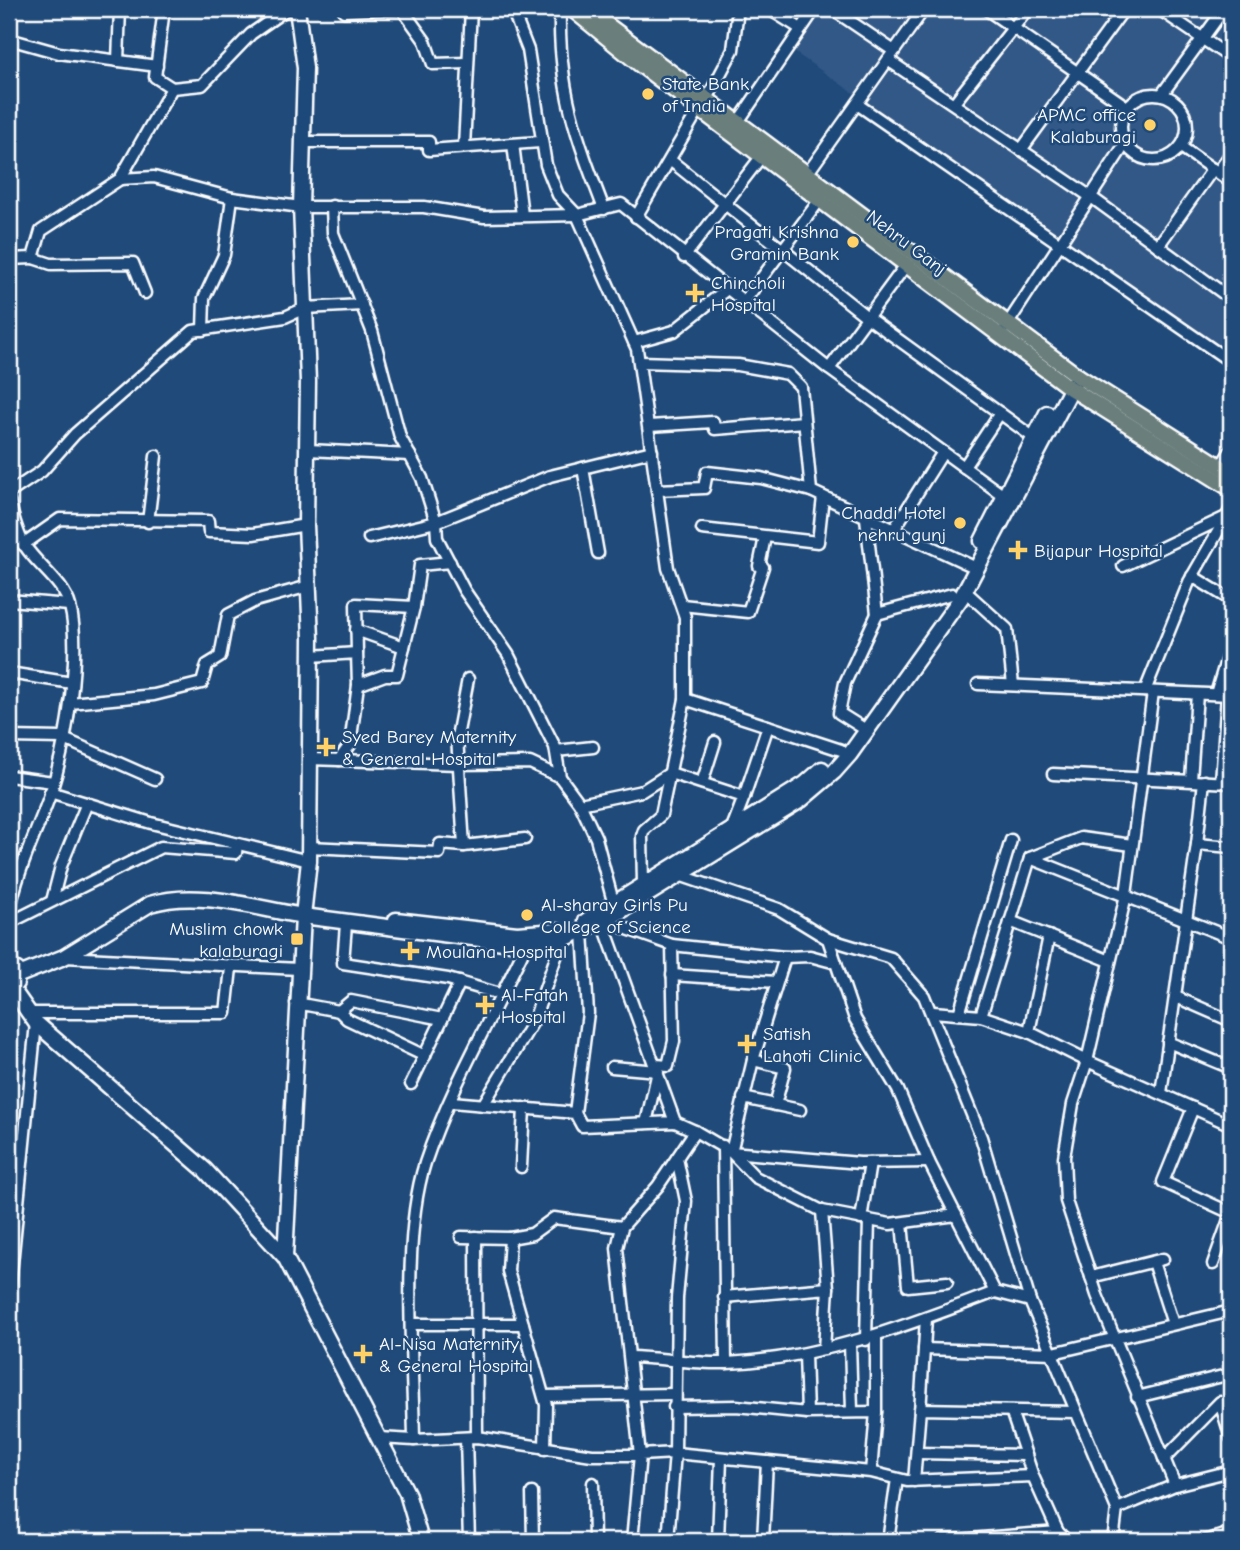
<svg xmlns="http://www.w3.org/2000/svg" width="1240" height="1550" font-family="'Comic Neue',sans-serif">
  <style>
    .built { fill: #305887 }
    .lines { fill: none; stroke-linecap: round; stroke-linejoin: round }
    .minor-casing { stroke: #fff; stroke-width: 15 }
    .secondary-casing { stroke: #fff; stroke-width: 19 }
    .primary-casing { stroke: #fff; stroke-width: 19 }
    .minor { stroke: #1f4a7a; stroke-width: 10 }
    .secondary { stroke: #1f4a7a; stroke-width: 14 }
    .primary { stroke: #6b7f7c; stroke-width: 14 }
    .poi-dot { fill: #ffd166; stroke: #1f4a7a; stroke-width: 2.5 }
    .labels { text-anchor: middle; stroke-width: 5; stroke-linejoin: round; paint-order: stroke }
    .poi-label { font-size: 19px; fill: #fff; stroke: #1f4a7a; text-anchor: start }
    .street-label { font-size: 19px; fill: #fff; stroke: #1f4a7a }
  </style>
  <rect width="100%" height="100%" fill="#1f4a7a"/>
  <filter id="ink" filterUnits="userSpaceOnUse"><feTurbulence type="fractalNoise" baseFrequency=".0143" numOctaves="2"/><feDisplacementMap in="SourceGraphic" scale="14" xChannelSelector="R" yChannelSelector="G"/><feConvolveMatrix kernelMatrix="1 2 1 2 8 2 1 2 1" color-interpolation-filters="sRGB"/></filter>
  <g filter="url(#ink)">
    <polygon class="built" points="809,9 1231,9 1231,354 784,45"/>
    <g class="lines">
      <defs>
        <g id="minor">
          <polyline points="164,9 155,77 172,88"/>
          <polyline points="402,9 425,41 433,64 467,63"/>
          <polyline points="512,9 528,50 546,165 558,195 577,215 637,349 668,568 685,617 685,699 661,815 644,830 642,836 643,883"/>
          <path d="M560,9C558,88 576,136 604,209"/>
          <polyline points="769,9 801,29"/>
          <polyline points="832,9 894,51"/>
          <polyline points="909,9 919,16"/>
          <polyline points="986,9 1127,107"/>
          <polyline points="1159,9 1231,58"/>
          <polyline points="344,11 396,9"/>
          <polyline points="9,39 59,53 157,66"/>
          <polyline points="888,60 1091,197 1231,299"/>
          <polyline points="118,61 120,9"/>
          <circle cx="1154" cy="127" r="33"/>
          <polyline points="1162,94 1224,9"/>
          <polyline points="707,99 733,50 738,9"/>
          <polyline points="954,103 1028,9"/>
          <polyline points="857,104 1231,362"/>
          <polyline points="738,122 815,9"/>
          <polyline points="304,142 429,142 429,150 540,142"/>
          <polyline points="513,144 522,215"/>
          <polyline points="464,147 471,9"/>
          <polyline points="1181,147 1231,182"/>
          <polyline points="1021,150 1124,9"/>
          <polyline points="670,160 867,317 1037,440"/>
          <polyline points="1218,172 1231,153"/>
          <polyline points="807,174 924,9"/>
          <polyline points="120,179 154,177 232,198 301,207 424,207 484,217 577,215 621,204 829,369 1008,499"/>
          <polyline points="332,206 333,233 372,331 400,437 422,478 436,522 550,476 652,451"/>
          <polyline points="636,217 699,109"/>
          <polyline points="1158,246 1213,169"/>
          <polyline points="684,257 761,157"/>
          <polyline points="33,258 51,264 133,263 145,293"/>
          <polyline points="9,259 33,258 41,231 120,179 172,88 202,85 251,34 287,9"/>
          <polyline points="743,303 819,201"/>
          <polyline points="1005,328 1125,144"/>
          <polyline points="203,330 204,298 224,255 232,198"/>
          <polyline points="634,342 674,331 727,289"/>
          <polyline points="640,362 738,365 788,374 801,387 811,491 970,565"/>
          <polyline points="829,369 906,265"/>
          <polyline points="649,426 713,422 715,429 804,422"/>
          <polyline points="308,450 410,455"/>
          <polyline points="1221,466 1231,450"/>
          <polyline points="964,467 1000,413"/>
          <polyline points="583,468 598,553"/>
          <polyline points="657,490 704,488 707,472 761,478 811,491"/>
          <polyline points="9,493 42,471 75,434 193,331 285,317 305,308 362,305"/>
          <path d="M9,501C13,515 17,534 25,546C38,566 64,583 70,606C82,654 66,745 51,792C36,835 18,867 9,913"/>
          <polyline points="866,518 877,614 952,594"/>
          <polyline points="148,522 156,456"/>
          <polyline points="702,529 818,542 823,497"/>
          <polyline points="893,531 943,452"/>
          <polyline points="369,538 436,522 437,538 464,590 508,654 555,747 560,777 580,804 642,791 670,773 744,797 732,828"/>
          <polyline points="23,545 60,519 208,521 209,532 253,534 306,525"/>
          <polyline points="1123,566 1226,517"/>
          <polyline points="1192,576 1231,600"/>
          <polyline points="965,591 1007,629 1013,685"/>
          <polyline points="9,600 69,605"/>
          <polyline points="682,605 748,612 763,567 759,566 765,537"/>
          <polyline points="356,630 404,647"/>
          <polyline points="357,653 356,604 414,607"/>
          <polyline points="311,656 357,653 358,685 385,675 397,675 414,607 420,565 450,562"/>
          <polyline points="9,673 72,683"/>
          <polyline points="468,679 457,737 464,846 525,839"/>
          <polyline points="978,684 1231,695"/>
          <polyline points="1145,691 1189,582 1231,509"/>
          <polyline points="1153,692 1126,895 1087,1061 1073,1104 1064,1157 1066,1201 1097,1295 1175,1485"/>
          <polyline points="1216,694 1231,644"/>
          <polyline points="685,699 841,750"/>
          <polyline points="70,703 154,695 202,683 207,665 220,657 228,615 255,601 309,586"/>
          <polyline points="866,730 839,713 845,683 877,614"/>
          <polyline points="9,737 62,738 155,779"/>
          <polyline points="556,751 593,747"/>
          <polyline points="309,759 458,764 530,763 560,777"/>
          <polyline points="339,760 350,745 358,685"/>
          <polyline points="1053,774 1231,783"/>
          <polyline points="9,776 53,782"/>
          <polyline points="1191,780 1197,694"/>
          <polyline points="1221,782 1227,695"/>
          <polyline points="702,783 715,742"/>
          <polyline points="50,792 151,823 309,861"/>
          <polyline points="744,797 768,726"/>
          <polyline points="580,804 596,838 615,909"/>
          <polyline points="1197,844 1204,781"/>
          <polyline points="309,847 439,853 440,844 464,846"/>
          <polyline points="1030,858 1081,838 1132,845"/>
          <polyline points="679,875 779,909 828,939 855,1019 898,1090 929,1162 995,1292 1030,1301 1117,1509 1113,1541"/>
          <polyline points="52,901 61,866 87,803"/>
          <polyline points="602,920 672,945 674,1041 668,1066 656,1065"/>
          <polyline points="1010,921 1110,961"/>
          <polyline points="9,923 161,847 236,853 237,844"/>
          <polyline points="346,924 343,963 448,979 503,995"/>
          <polyline points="828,939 891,958 924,996 981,1137 1030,1301"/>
          <polyline points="9,940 12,966"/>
          <polyline points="672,945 785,957 810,956 836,963"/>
          <polyline points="65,957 298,969"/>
          <polyline points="785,957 753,1060 731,1152 755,1177 822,1211 890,1224 956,1215"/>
          <polyline points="672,975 776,982"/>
          <polyline points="1176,997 1231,1021"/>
          <polyline points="296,1003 339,1011 347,1019 425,1056"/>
          <polyline points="339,1011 351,1001 442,1019"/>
          <polyline points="933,1012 981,1016 1029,1032 1087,1061 1231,1125"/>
          <polyline points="27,1013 226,1013 231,968"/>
          <polyline points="959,1014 1011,840"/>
          <polyline points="981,1016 1030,858 1231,938"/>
          <polyline points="1029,1032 1049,936"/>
          <polyline points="1168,1042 1231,1068"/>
          <polyline points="753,1060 785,1068 775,1105"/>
          <polyline points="612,1067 658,1071 646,1123"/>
          <polyline points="411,1084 460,982"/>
          <polyline points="1161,1093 1197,844 1231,847"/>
          <polyline points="743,1098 800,1110"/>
          <polyline points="452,1102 575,1113 582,1126 675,1122 602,920"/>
          <polyline points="483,1105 534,1020 562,940"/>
          <polyline points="1193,1108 1163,1182 1231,1213"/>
          <polyline points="575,1113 588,1013 583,932"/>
          <polyline points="695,1131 731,1152 860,1163 929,1162"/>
          <polyline points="723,1146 726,1363"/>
          <polyline points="521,1167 524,1108"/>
          <polyline points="822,1211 828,1288"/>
          <polyline points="861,1219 870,1163"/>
          <polyline points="902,1223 908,1286 947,1282"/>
          <polyline points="461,1237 510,1238"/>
          <polyline points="476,1237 477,1437"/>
          <polyline points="1153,1262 1173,1324"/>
          <polyline points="1213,1264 1231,1214"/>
          <polyline points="1091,1277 1163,1259"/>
          <polyline points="9,1294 36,1023"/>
          <polyline points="724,1297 828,1288 824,1349"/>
          <polyline points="412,1324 523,1324"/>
          <polyline points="876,1336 876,1412"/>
          <polyline points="866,1340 869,1220"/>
          <polyline points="850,1343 852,1411"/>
          <polyline points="924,1349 1053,1353 1231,1311"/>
          <polyline points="805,1354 807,1413 876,1412 871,1472"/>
          <path d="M630,1357C662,1358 695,1364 727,1363C822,1359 908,1325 995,1292"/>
          <polyline points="544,1396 674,1394"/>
          <polyline points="1137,1397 1231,1374"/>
          <polyline points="674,1407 736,1406 807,1413"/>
          <polyline points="1011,1411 1033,1476"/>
          <polyline points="920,1412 926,1318"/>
          <path d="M379,1438L414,1440C413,1359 401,1239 425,1163C449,1090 493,1015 526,945"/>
          <polyline points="466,1438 469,1541"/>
          <polyline points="414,1440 477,1437 592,1455 640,1455 617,1248 622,1227 658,1186 695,1131 675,1122"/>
          <polyline points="545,1449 546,1405 508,1271 510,1238 532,1234 554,1218 622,1227"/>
          <polyline points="917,1453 1026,1455"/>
          <polyline points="1164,1459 1220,1402 1231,1438"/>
          <polyline points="914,1481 920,1409 1075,1412"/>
          <polyline points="593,1483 594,1541"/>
          <polyline points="532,1493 533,1541"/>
          <polyline points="1117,1509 1175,1485 1231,1471"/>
          <polyline points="632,1541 640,1455 675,1453 677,1298 686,1201 677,1158"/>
          <polyline points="668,1541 675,1453 871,1472 907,1481 1033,1476 1058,1532 1067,1541"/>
          <polyline points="718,1541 721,1458"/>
          <polyline points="763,1541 767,1462"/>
          <polyline points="888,1541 897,1479"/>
          <polyline points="942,1541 1058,1532"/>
          <polyline points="1205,1541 1231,1533"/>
        </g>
        <g id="secondary">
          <polyline points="982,541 1047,413"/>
          <polyline points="396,920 517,934 557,931"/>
          <polyline points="586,921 805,784 822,769"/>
          <polyline points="9,966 17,970 16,983"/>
          <path d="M19,975L64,957L150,904C197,889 255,908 303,916L309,861L311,638L306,525L308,381L301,207L305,68L297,9"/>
          <polyline points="10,986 36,1023 205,1170 285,1257 407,1493 421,1541"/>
          <polyline points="285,1257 303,916 526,945 562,940 616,914 801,800 834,772 850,754 961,598 1078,376"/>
        </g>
        <g id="primary">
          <polyline points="572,9 643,67 1070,388 1231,489"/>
          <polyline points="586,9 1078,376 1231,473"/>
        </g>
      </defs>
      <use href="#minor" class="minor-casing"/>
      <use href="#secondary" class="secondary-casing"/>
      <use href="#primary" class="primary-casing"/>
      <use href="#minor" class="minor"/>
      <use href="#secondary" class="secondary"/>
      <use href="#primary" class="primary"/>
    </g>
  </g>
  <g class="poi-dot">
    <circle cx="648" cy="94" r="7"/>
    <circle cx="1150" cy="125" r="7"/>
    <circle cx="853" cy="242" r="7"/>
    <path d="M691.5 282.5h7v7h7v7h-7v7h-7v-7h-7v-7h7z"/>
    <circle cx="960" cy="523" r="7"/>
    <path d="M1014.5 539.5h7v7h7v7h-7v7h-7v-7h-7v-7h7z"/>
    <path d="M322.5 736.5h7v7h7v7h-7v7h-7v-7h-7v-7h7z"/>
    <circle cx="527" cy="915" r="7"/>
    <rect x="290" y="932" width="14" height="14" rx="3.5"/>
    <path d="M406.5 940.5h7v7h7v7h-7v7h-7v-7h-7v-7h7z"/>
    <path d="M481.5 994.5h7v7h7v7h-7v7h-7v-7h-7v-7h7z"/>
    <path d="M743.5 1033.5h7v7h7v7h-7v7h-7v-7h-7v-7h7z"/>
    <path d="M359.5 1343.5h7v7h7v7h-7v7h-7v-7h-7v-7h7z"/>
  </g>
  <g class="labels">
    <g class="poi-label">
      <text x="662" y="90">State Bank<tspan x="662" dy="22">of India</tspan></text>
      <text x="1136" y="121" text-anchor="end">APMC office<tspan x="1136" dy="22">Kalaburagi</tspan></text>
      <text x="839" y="238" text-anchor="end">Pragati Krishna<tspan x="839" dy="22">Gramin Bank</tspan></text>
      <text x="711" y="289">Chincholi<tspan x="711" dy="22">Hospital</tspan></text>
      <text x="946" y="519" text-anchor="end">Chaddi Hotel<tspan x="946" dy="22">nehru gunj</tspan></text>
      <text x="1034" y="557">Bijapur Hospital</text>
      <text x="342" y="743">Syed Barey Maternity<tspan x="342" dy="22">&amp; General Hospital</tspan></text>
      <text x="541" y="911">Al-sharay Girls Pu<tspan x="541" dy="22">College of Science</tspan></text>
      <text x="283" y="935" text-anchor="end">Muslim chowk<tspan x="283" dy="22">kalaburagi</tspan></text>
      <text x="426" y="958">Moulana Hospital</text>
      <text x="501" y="1001">Al-Fatah<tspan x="501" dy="22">Hospital</tspan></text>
      <text x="763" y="1040">Satish<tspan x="763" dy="22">Lahoti Clinic</tspan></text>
      <text x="379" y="1350">Al-Nisa Maternity<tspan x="379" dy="22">&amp; General Hospital</tspan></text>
    </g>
    <g class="street-label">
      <text transform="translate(907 242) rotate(37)" y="7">Nehru Ganj</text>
    </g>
  </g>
  <rect width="1240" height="1550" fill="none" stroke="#1f4a7a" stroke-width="35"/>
  <rect x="18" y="18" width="1205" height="1515" fill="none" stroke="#fff" stroke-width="2.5" filter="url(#ink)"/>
</svg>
